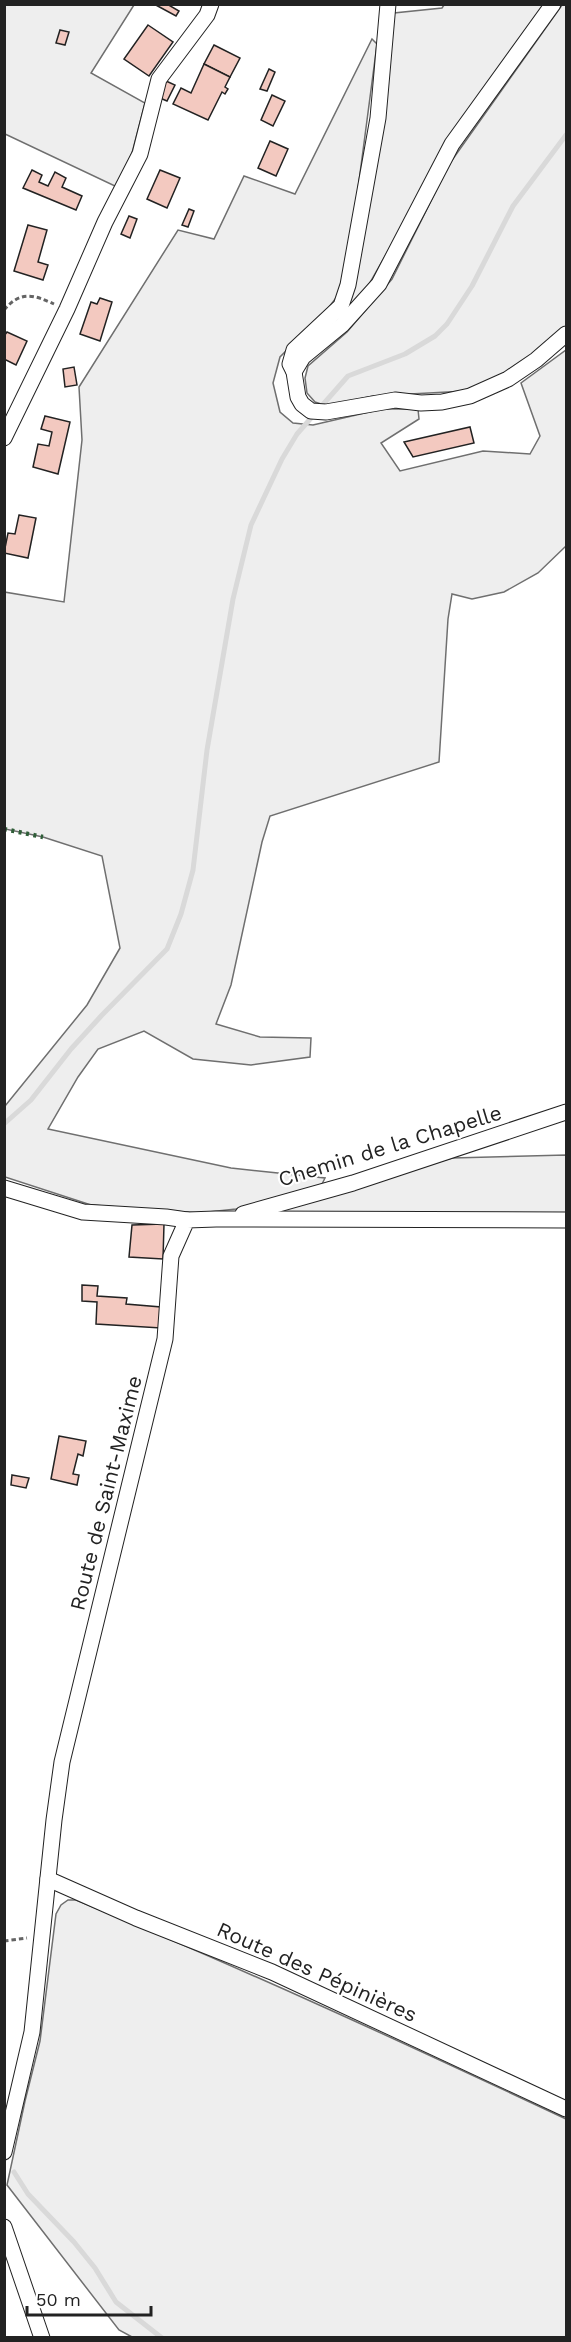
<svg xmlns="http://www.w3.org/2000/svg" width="571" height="2342" font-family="'Work Sans',sans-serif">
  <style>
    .green { fill: #eee; stroke: #6f6f6f; stroke-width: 1.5 }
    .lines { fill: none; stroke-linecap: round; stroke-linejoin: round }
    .stream { stroke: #d9d9d9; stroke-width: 5 }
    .building { fill: #f3c9c0; stroke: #222; stroke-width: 1.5 }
    .minor-casing { stroke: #222; stroke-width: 17 }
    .path { stroke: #646464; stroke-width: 3; stroke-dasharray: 4.5 3; stroke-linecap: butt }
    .minor { stroke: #fff; stroke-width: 15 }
    .hedge { stroke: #2f5e38; stroke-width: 4.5; stroke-dasharray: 3 4.5; stroke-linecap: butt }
    .labels { text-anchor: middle; stroke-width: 4.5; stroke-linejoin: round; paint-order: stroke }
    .street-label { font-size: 21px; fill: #222; stroke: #fff }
  </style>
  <rect width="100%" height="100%" fill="#fff"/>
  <g class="green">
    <polygon points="4,5 134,5 91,73 145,103 132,153 117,187 5,134"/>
    <polygon points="444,5 545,5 416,202 368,286 352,306 346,304 394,13 442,8"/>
    <polygon points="562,5 566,5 566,327 525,362 489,384 466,391 373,396 327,406 315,402 307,393 305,378 308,366 347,332 392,279 450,163"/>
    <polygon points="372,39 377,44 351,242 339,294 326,311 280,357 273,383 280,412 293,423 313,425 382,409 418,409 419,419 381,443 400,471 483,451 530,454 540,436 521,383 566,350 566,546 538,573 504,592 472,599 452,594 448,619 439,762 270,816 262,842 231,985 216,1024 260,1037 311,1038 310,1057 251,1065 193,1059 144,1031 98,1049 78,1077 48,1129 231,1168 325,1178 321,1186 236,1209 199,1213 91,1205 5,1177 5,1106 87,1005 120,948 102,856 43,837 5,829 4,592 64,602 82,440 79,387 178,230 214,239 244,176 295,194"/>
    <polygon points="566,1155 566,1216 257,1215 452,1158"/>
    <path d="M68,1900H76C242,1968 404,2043 566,2119V2337H132L119,2330L7,2185L25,2101L40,2041L56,1914L61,1905Z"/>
  </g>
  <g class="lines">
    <g class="stream">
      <polyline points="5,1123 31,1100 71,1049 102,1015 167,949 181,914 193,870 207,750 233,599 251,525 282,459 297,434 348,376 405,354 435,336 447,324 472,286 513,206 566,135"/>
      <polyline points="14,2172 28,2194 74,2242 95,2268 116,2302 162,2338"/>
    </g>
  </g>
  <g class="building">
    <polygon points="154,4 167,4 179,11 176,16"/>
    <polygon points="148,25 173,42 149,76 124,59"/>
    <polygon points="60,30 69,32 65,45 56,43"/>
    <polygon points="214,45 240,58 230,77 204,64"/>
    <polygon points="204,64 230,77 225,87 228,89 225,94 222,92 208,120 173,104 181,88 191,93"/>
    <polygon points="269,69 275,72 267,91 260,89"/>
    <polygon points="166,81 175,85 167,101 160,98"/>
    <polygon points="272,95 285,101 273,126 261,120"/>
    <polygon points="270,141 288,149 276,176 258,168"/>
    <polygon points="32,170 42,175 39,182 48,186 55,172 66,178 62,187 82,196 76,210 23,188"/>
    <polygon points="160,170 180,178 167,208 147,199"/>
    <polygon points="189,209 194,211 188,227 182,225"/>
    <polygon points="129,216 137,219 130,238 121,234"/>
    <polygon points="28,225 47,230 38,262 48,265 43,280 14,271"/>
    <polygon points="100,298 112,302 100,341 80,334 91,302 97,304"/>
    <polygon points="7,332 27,341 16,365 4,359 4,336"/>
    <polygon points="74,367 77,385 65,387 63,369"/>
    <polygon points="45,416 70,422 58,474 33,467 38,444 49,446 52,432 41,429"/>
    <polygon points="470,427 474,443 413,457 404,442"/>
    <polygon points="19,515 36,518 28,558 4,553 8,533 15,534"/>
    <polygon points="164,1224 163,1259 129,1257 132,1225"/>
    <polygon points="82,1285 98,1286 97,1296 127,1298 126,1304 161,1307 161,1328 96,1324 97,1302 82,1301"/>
    <polygon points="59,1436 86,1441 83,1456 78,1454 73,1474 79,1475 77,1485 51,1479"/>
    <polygon points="12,1475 29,1478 26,1488 11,1485"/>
  </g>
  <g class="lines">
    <defs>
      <g id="minor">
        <polyline points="388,4 378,118 348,285 341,306 294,350 290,364 294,372 298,397 302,404 311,411 326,412 395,400 421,403 442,402 470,396 508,379 536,360 566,334"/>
        <polyline points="294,372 303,357 342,325 379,284 452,144 553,4"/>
        <polyline points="4,438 67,309 105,222 140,154 159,79 207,15 211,4"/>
        <polyline points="4,1188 83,1212 166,1217 187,1220"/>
        <polyline points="243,1214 353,1183 566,1112"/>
        <polyline points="48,1879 136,1918 272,1972 566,2109"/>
        <polyline points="4,2152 32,2032 54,1820 62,1762 165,1339 171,1256 187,1220 216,1219 566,1220"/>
        <polyline points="4,2227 42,2338"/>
      </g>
    </defs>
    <use href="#minor" class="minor-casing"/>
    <g class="path">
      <path d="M4,310C21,290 34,295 54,304"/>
      <polyline points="4,1941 27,1938"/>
    </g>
    <use href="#minor" class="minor"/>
    <polyline class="hedge" points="4,829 43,837"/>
  </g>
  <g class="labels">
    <g class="street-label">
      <text transform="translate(390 1146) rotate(-17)" y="7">Chemin de la Chapelle</text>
      <text transform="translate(106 1493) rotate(-76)" y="7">Route de Saint-Maxime</text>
      <text transform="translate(317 1972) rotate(24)" y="7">Route des Pépinières</text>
    </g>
  </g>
  <rect width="571" height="2342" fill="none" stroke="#222222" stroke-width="12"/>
  <path d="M27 2306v9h124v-9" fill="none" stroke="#222222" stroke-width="3"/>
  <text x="36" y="2306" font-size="18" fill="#222222" stroke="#ffffff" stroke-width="4.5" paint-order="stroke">50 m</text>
</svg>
